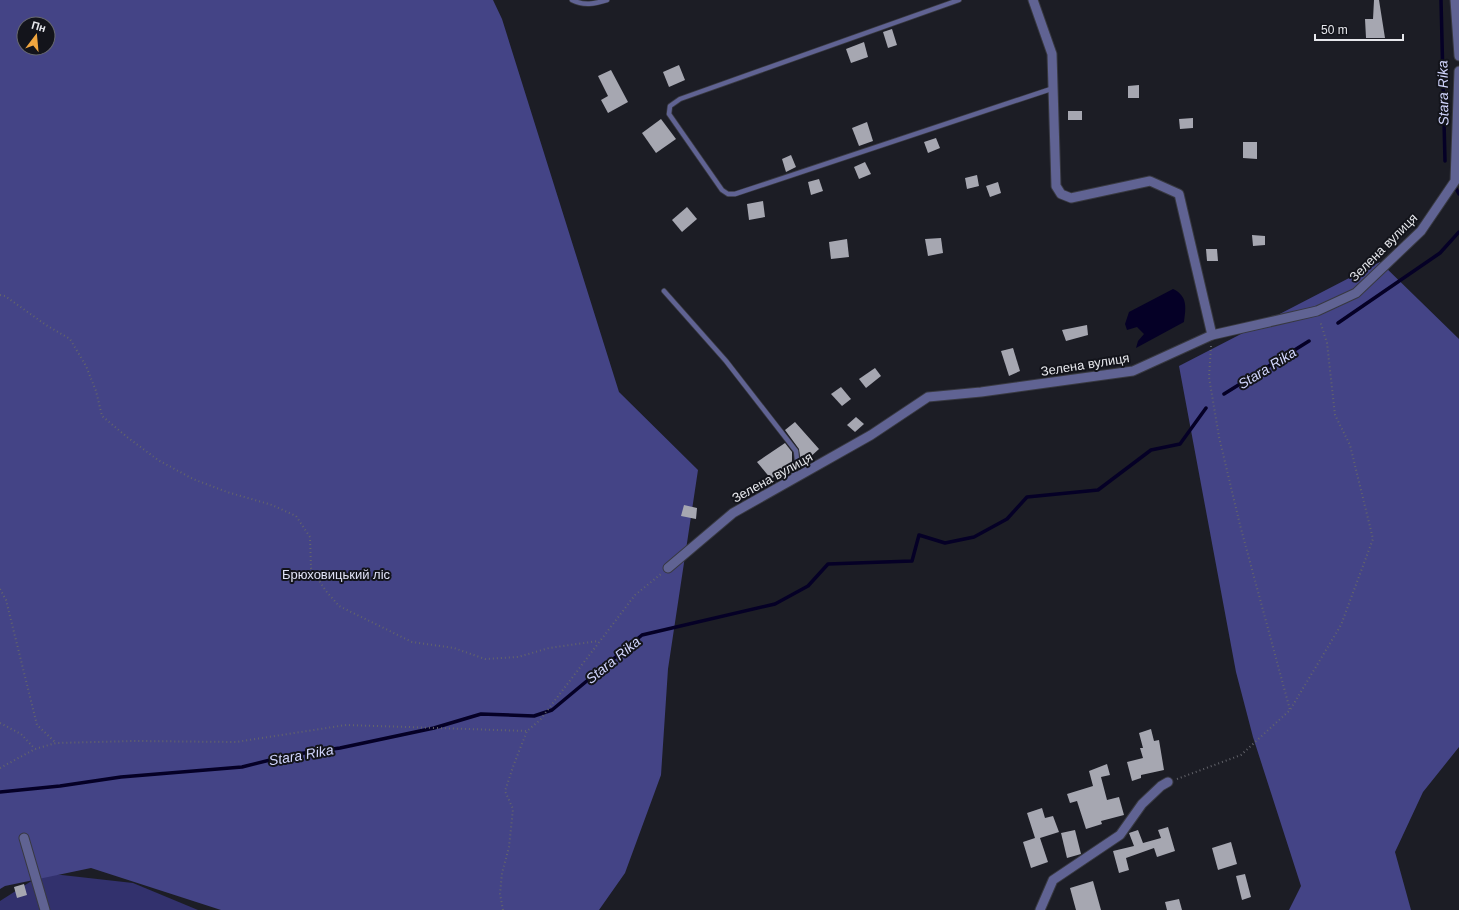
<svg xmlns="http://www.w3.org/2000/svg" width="1459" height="910" font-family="Arial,sans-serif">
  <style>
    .green { fill: #32316d }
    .forest { fill: #444486; fill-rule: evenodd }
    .water { fill: #050026 }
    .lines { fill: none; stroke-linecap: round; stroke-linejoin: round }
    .stream { stroke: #050026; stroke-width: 3.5 }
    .building { fill: #a6a7b1 }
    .service-casing { stroke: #383941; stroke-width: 6 }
    .minor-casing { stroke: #383941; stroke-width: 11 }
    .path { stroke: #63646b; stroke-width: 2; stroke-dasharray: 1 3; stroke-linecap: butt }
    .service { stroke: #606393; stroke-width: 4.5 }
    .minor { stroke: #606393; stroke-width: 9 }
    .labels { text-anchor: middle; stroke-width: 4; stroke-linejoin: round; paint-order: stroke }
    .street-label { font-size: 13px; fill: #e6e7ec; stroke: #13141b }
    .park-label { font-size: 13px; fill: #e0e2f6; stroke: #13141b }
    .water-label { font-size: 14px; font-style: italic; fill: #d1d5fd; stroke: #13141b }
  </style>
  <rect width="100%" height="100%" fill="#1c1d25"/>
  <polygon class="green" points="44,873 133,883 198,910 0,910 0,901"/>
  <g class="forest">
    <path d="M0,0H493L502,19L619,392L698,470L668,669L661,775L625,873L599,910H221L91,868L5,886L0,889ZM24,24H48V48H24Z"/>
    <polygon points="1380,262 1459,339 1459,747 1423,792 1395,852 1411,910 1289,910 1301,886 1253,737 1236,672 1179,366"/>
  </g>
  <path class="water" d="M1173,289C1188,296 1186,308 1184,322L1136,348L1138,341L1144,334L1137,327L1127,330L1125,324L1129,312Z"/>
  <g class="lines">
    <g class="stream">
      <polyline points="1441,0 1445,161"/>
      <polyline points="1455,187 1459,194"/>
      <polyline points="1338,323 1440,253 1459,232"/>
      <polyline points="1224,394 1309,341"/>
      <polyline points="0,792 60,786 121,777 242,767 290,755 340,748 434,728 481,714 534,716 552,710 642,635 775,604 808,586 828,564 912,561 919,535 945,543 974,537 1007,519 1027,497 1098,490 1151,450 1180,444 1206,408"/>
    </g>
  </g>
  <g class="building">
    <polygon points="1374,0 1379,0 1385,38 1366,38 1365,19 1373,19"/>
    <polygon points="892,29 897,45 888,48 883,32"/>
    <polygon points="864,42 868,57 851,63 846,49"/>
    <polygon points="679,65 685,80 669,87 663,72"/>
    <polygon points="611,70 628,102 608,113 601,100 608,96 598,76"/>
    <polygon points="1139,85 1139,98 1128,98 1128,86"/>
    <rect x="1068" y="111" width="14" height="9"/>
    <polygon points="1193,118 1193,128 1180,129 1179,119"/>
    <polygon points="661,119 676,139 656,153 642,133"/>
    <polygon points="867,122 873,141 859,146 852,128"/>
    <polygon points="936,138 940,148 928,153 924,142"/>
    <polygon points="1243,142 1257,142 1257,159 1243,158"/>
    <polygon points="791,155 796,167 786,172 782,159"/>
    <polygon points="865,162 871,174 859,179 854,167"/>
    <polygon points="977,175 979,186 967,189 965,178"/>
    <polygon points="819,179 823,191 811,195 808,182"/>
    <polygon points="998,182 1001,193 990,197 986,186"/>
    <polygon points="763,201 765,217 749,220 747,204"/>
    <polygon points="687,207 697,219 682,232 672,220"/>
    <polygon points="1252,235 1265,236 1265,245 1253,246"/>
    <polygon points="941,238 943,253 928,256 925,239"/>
    <polygon points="847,239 849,257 831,259 829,242"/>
    <polygon points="1206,249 1217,249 1218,261 1207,261"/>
    <polygon points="1087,325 1088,335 1066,341 1062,330"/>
    <polygon points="1013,348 1020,371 1009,376 1001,351"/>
    <polygon points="875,368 881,376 866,388 859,379"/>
    <polygon points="841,387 851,399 842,406 831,394"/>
    <polygon points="856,417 864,424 855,432 847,425"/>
    <polygon points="795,422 819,449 808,459 804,455 800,457 799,449 785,430"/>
    <polygon points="785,443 792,452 792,463 771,479 757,462"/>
    <polygon points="684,505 697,508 696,519 681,516"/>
    <polygon points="1151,729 1154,741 1159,740 1164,770 1141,775 1141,778 1132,781 1127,762 1143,758 1140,748 1143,748 1139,733"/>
    <polygon points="1107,764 1110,775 1101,777 1107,800 1119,797 1124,815 1101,821 1102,824 1086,829 1077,801 1070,803 1067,794 1093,786 1089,771"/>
    <polygon points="1042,808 1045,818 1053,816 1059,832 1040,838 1048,862 1031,868 1023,842 1035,838 1027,813"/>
    <polygon points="1168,827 1175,851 1157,857 1154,848 1126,858 1129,870 1119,873 1113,851 1134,846 1129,833 1138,830 1143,843 1161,838 1158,830"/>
    <polygon points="1075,830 1081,854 1067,858 1061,833"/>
    <polygon points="1231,842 1237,864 1218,870 1212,848"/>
    <polygon points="1245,874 1251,897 1242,900 1236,876"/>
    <polygon points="1093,881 1101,910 1076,910 1070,888"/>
    <polygon points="24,884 27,895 17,898 14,887"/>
    <polygon points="1179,899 1182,910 1167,910 1165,902"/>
  </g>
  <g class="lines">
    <defs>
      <g id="service">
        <path d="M572,0C584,6 594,4 607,0"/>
        <polyline points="959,0 680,99 670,106 669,114 722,190 728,194 735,194 1054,88"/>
        <polyline points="664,291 726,361 796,451 797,460 793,478"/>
      </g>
      <g id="minor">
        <polyline points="1033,0 1052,54 1056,186 1061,194 1071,198 1150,181 1179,194 1212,335"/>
        <polyline points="1455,0 1459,56"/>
        <polyline points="668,568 733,513 871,435 928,397 981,392 1133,371 1212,335 1317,311 1356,293 1421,231 1455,181 1459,71"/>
        <polyline points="24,838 45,910"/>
        <polyline points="1040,910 1053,880 1120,835 1142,804 1161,786 1168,782"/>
      </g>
    </defs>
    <use href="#service" class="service-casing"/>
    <use href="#minor" class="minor-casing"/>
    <g class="path">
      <polyline points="0,295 5,296 46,325 70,339 86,366 96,391 102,416 127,437 158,460 193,479 227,492 272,505 296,516 310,537 311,568 326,591 339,606 412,642 454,648 485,659 518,657 549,648 598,641"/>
      <polyline points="1211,346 1209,377 1219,437 1240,525 1290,710"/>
      <polyline points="0,589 6,600 37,725 56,743"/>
      <polyline points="0,723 21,734 35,749"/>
      <polyline points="0,768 35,749 56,743 135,741 236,742 346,725 527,731"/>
      <polyline points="1177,779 1241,755 1290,710 1341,625 1373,539 1350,445 1335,415 1327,343 1320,321"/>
      <polyline points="503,910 500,894 502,873 509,847 513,809 505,791 514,764 527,731 540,720 635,595 661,574"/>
    </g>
    <use href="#service" class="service"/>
    <use href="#minor" class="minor"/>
  </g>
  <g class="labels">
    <g class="street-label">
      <text transform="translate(1383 247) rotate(-45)" y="5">Зелена вулиця</text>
      <text transform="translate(1085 364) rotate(-9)" y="5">Зелена вулиця</text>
      <text transform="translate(772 477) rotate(-29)" y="5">Зелена вулиця</text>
    </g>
    <g class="park-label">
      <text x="336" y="579">Брюховицький ліс</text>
    </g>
    <g class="water-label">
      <text transform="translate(1443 93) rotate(-91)" y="5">Stara Rika</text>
      <text transform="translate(1267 368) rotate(-32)" y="5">Stara Rika</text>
      <text transform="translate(613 660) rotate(-39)" y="5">Stara Rika</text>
      <text transform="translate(301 755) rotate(-10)" y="5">Stara Rika</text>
    </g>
  </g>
  <g transform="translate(36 36) rotate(16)"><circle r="19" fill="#13141b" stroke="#67686f"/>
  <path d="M0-3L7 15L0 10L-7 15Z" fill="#f1a63f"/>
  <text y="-6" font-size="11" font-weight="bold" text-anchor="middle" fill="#e6e7ec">Пн</text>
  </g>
  <path d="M1315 34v6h88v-6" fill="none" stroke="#e6e7ec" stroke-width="2"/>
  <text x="1321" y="34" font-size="12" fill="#e6e7ec" stroke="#13141b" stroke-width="3" paint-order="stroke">50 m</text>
</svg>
